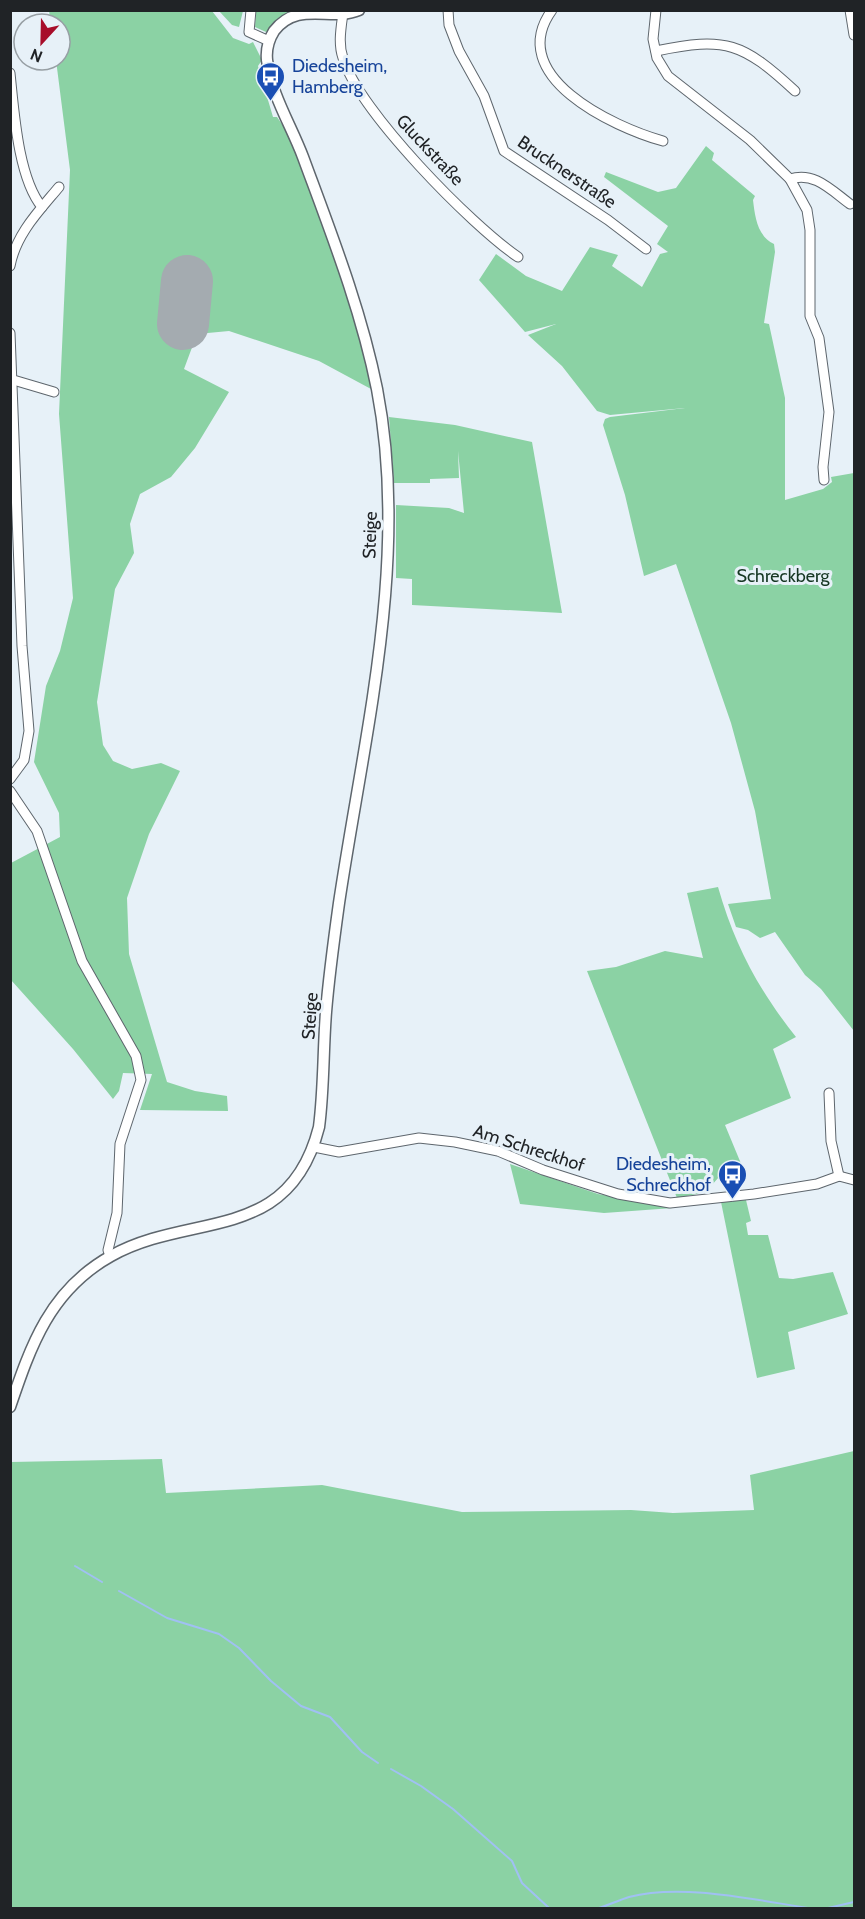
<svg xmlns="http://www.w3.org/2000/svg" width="865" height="1919" font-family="Cabin,sans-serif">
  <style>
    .green { fill: #8bd2a4 }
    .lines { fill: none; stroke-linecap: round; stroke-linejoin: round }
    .stream { stroke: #a0c0f3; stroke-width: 2 }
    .runway { stroke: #a4abb0; stroke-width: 52 }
    .minor-casing { stroke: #5e666d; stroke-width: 11 }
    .tertiary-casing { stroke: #5e666d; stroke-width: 13 }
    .minor { stroke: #fff; stroke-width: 9 }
    .tertiary { stroke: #fff; stroke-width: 10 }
    .labels { text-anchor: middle; stroke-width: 6; stroke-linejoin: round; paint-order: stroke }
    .transit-label { font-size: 18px; fill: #164399; stroke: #e7f1f8; text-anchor: start }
    .street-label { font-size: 18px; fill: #202326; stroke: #e7f1f8 }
    .park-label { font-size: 18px; fill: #163723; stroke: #e7f1f8 }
  </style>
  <rect width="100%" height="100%" fill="#e7f1f8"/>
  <g class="green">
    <polygon points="49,11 212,11 233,38 249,44 253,42 262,60 258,66 273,117 277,117 288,133 344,268 363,331 371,389 319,361 229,331 197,334 184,369 229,392 195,448 171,477 140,494 130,524 134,553 115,589 97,702 103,745 113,761 132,769 161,763 180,771 149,834 127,898 129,954 167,1082 195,1091 227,1096 228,1111 140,1110 152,1074 123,1073 119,1091 113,1099 73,1049 11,980 11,863 60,837 59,813 34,762 46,686 60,651 73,598 59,414 70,170 56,60 60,60 60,24 51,24"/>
    <polygon points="219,11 243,11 239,27 232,25"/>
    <polygon points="256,11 305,11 288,13 266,32 255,27"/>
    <path d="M706,146L714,153L712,160L755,196L753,200C755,216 757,236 774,244L775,252L764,323L769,324L785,398V500L823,489L832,482L831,477L854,473V1031L821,989L805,975L775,932L760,938L748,930L736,927L728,904L771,899L755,811L731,723L676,564L644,576L625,495L603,425L605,419L610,417L685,408L610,415L597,411L562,366L528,335L556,324L525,332L479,280L496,254L526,276L562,291L590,247L618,255L612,266L642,287L660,254L668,252L657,244L668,226L604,177L606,172L658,192L676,188Z"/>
    <polygon points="389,417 455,425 532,442 562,613 412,605 412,579 396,578 396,505 449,508 464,513 458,451 459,478 430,479 430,483 394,483"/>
    <path d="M718,887C735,946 758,989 796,1037L773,1049L791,1098L725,1125L742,1166L724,1171L706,1192L677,1198L587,971L616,967L665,951L703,958L687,893Z"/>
    <polygon points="510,1164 598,1194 673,1208 604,1213 520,1204"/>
    <polygon points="746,1200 751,1221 746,1223 748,1235 768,1235 779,1278 793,1279 833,1272 848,1314 788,1332 795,1369 757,1378 721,1202"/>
    <polygon points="854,1451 854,1908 11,1908 11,1462 162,1459 166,1493 322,1485 462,1512 631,1510 673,1513 754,1510 750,1475"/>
  </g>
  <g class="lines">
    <g class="stream">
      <polyline points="75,1566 102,1582"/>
      <polyline points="119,1591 167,1618 219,1634 239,1648 271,1681 301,1706 330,1717 362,1752 378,1763"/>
      <polyline points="391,1769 421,1786 453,1809 512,1861 522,1883 549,1908"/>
      <path d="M599,1908C609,1905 619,1900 629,1897C682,1883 755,1900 808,1908"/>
      <polyline points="828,1908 854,1902"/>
    </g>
    <polyline class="runway" points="183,324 187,281"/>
    <defs>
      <g id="minor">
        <polyline points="251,10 249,32 269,41"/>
        <polyline points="448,10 449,25 459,51 484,96 504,151 608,220 646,249"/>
        <path d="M552,10C504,76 613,127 663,141"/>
        <polyline points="656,10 653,39 657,58 668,76 750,140 790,179 807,210 810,230 810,316 819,338 829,412 823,467 824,480"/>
        <polyline points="850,10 854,35"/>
        <path d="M343,13C341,28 338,44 343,58C359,111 471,225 518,257"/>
        <path d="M656,51C726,36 743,43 795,91"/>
        <path d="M10,73C14,111 18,178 42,207"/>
        <path d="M790,179C814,171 831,190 850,204"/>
        <path d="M10,266C16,234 39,211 59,187"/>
        <polyline points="10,333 22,646 29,731 24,760 10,779"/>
        <polyline points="10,379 54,392"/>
        <polyline points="10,791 37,831 82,961 136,1056 141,1080 120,1144 117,1213 108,1250 110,1256"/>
        <polyline points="829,1093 831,1141 839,1176"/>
        <polyline points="314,1147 339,1152 419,1138 455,1142 498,1151 543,1170 618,1194 670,1203 754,1194 817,1184 839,1176 854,1180"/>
      </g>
      <path id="tertiary" d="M10,1407C31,1345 50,1290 111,1256C191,1211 289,1245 319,1127C324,1089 323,1050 326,1012C329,975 334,939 339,903C364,735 410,559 377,389C361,309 331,233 303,157C291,125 271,94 267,60C266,50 269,39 274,31C298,0 331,22 359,10"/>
    </defs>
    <use href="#minor" class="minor-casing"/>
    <use href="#tertiary" class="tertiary-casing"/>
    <use href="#minor" class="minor"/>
    <use href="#tertiary" class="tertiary"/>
  </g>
  <defs>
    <symbol id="bus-pin" viewBox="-11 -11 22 30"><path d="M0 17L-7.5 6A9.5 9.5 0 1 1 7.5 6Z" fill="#1a4fb4" stroke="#e7f1f8"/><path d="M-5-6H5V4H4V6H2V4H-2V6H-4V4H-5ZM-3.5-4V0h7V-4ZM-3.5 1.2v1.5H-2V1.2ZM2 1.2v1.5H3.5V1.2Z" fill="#fff"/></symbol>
  </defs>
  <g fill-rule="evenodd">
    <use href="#bus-pin" x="254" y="60" width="33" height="45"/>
    <use href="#bus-pin" x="716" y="1158" width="33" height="45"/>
  </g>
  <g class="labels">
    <g class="transit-label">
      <text x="292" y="72">Diedesheim,<tspan x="292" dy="21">Hamberg</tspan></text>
      <text x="711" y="1170" text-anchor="end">Diedesheim,<tspan x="711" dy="21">Schreckhof</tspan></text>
    </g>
    <g class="street-label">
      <text transform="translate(430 150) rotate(47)" y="6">Gluckstraße</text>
      <text transform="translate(567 172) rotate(34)" y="6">Brucknerstraße</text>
      <text transform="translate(370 535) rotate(-88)" y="6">Steige</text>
      <text transform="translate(310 1016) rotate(-86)" y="6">Steige</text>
      <text transform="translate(529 1148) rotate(18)" y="6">Am Schreckhof</text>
    </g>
    <g class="park-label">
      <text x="783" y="582">Schreckberg</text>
    </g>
  </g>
  <rect width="865" height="1919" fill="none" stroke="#202326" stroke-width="24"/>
  <g transform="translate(42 42) rotate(202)"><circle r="28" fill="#e7f1f8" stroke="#979fa4" stroke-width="1.5"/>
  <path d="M0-4.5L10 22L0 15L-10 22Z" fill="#a70d2a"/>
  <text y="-9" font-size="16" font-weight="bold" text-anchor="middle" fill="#202326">N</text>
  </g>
</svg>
